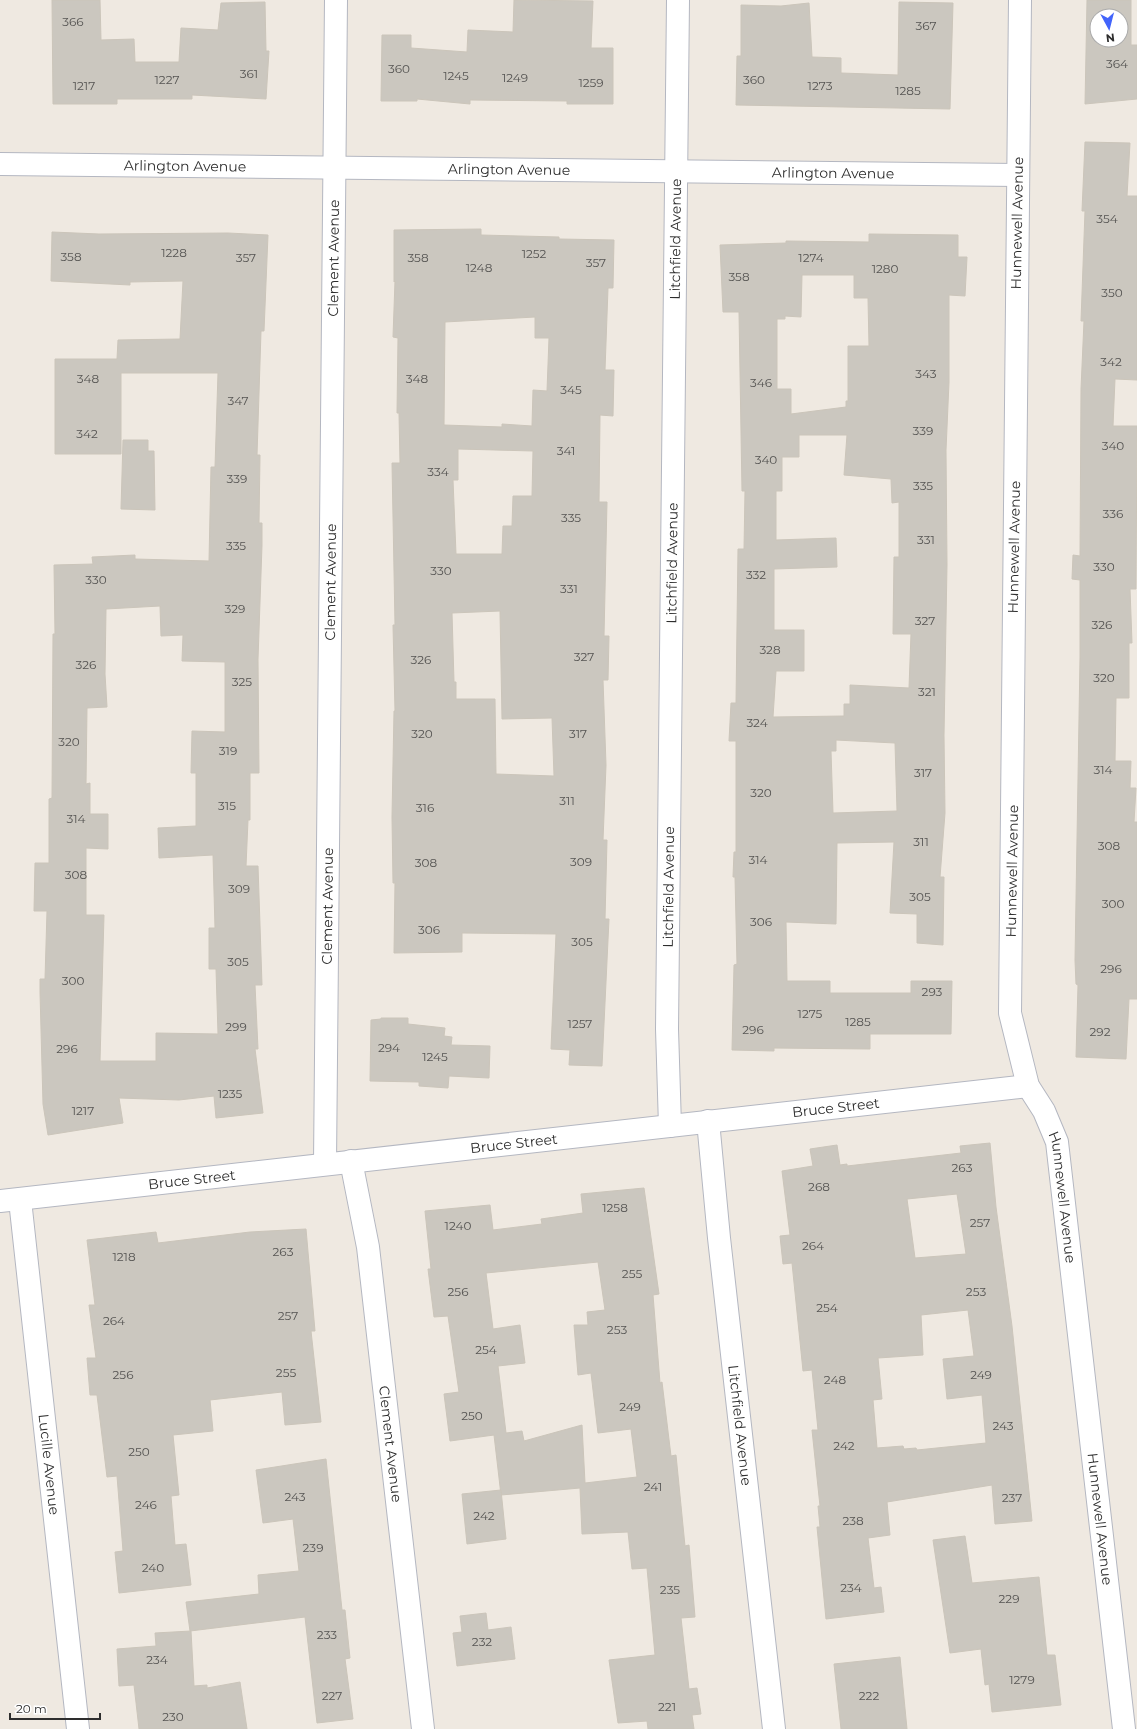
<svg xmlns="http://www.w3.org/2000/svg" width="1137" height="1729" font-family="Montserrat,sans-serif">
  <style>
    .building { fill: #cbc7bf; stroke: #cbc5ba; fill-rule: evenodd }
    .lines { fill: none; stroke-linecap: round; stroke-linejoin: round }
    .street-casing { stroke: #b4b7c1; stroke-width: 24 }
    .street { stroke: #fff; stroke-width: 22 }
    .labels { text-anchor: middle; stroke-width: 3; stroke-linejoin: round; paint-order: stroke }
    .number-label { font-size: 12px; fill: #555452 }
    .street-label { font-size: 14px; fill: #2e2e2e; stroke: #fff }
  </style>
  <rect width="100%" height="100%" fill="#efe9e1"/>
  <g class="building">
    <polygon points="52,0 100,0 101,40 134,39 135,62 179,62 181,28 218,30 221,3 265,2 266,51 269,51 266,99 192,95 192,99 117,99 117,104 53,104"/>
    <polygon points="514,0 593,1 591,48 613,48 613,104 567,104 567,101 470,100 470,104 417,99 417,101 381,101 382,35 411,35 411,48 467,52 468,30 513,32"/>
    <path d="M1087,0H1131V45H1137V99L1085,104ZM1097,16H1121V40H1097Z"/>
    <polygon points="899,2 953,3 950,109 736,105 737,56 741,56 741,5 781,6 809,3 812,57 841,58 841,73 898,75"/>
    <polygon points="1085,142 1130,143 1127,196 1137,196 1137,380 1115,379 1113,426 1137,426 1136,589 1130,589 1132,643 1129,643 1129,698 1116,698 1115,761 1131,761 1130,788 1136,788 1134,822 1137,822 1137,999 1129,999 1126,1059 1076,1057 1078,985 1076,984 1075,960 1080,658 1080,580 1072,579 1073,555 1080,556 1081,389 1084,321 1081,321 1085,211 1082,211"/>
    <path d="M481,229V235L559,237V239L614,240L613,288H608L605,370H614L613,416L600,415L599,502H607L604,636H609L608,680H603L606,765L603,840H607L605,919H609L602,1066L569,1065L570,1050L551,1049L556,934L462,933V952L394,953L395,883H393L392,817L394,711H395L393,625H395L392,463H400L399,413H397L398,338L393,337L395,281L394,282V230ZM535,317V338H549L547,391L533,390L532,426L502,424V427L444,425L445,322ZM458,449L533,451L532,496H513L512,526H503L502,554H456L453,480H458ZM500,611L502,719L552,718L554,776L496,774L495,699H456V682H454L452,613Z"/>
    <path d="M52,232L99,234L228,233L268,235L264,331H261L257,455H260L259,523H262V545L258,659L259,773H250V820H248L246,866H258L262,985H255L258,1049H255L263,1113L216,1118L214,1096L179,1100L119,1098L123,1123L48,1135L43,1104L40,992V979H45L47,911H34L35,863H49V799L52,798L53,634H55L54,565L93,564L92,557L135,555V559L209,561L211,467H215L218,373H121V454H55V359H117L118,340L180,339L183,281L130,282V285L51,281ZM160,606L161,636L183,635L182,661L225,662V732L192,731L191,773H196V826L158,828L159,858L213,855L215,928H209V969H216L218,1034L156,1033V1061H100L104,915H86V848L108,849V814H90V783L86,784L87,708L107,707L105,674L106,609Z"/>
    <path d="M869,234L958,235V257H967L965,296L949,295V382L946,450L947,564L944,735L945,813L940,877H944L943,945L917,943V914L890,913L894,842L837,843L836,924L786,922L787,981H830V993H911V981H952L951,1034H870V1049L774,1048V1051L732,1050L734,965L737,964L735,877H733L734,852H736V741H729L731,703H736L738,549H744L745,491H742L739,312H723L720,245L786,243V241L869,242ZM802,275H854V298H868L869,346H848V401H846V407L791,414V389H777V319H785V316L801,317ZM799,435H847L844,475L891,479L892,503L899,502V557H894L893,634H911L909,688L850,685V704H844V716L773,717L776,671H804V630H774V569L837,567L836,538L776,540V491H782V457H799ZM836,740L895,743L897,811L833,813L831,751H836Z"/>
    <polygon points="123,440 148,440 148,451 154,451 155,510 121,509"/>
    <polygon points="381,1018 408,1018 408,1024 445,1028 444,1036 452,1037 451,1045 490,1046 489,1078 449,1076 448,1088 419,1086 419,1082 370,1081 371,1020 381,1019"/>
    <path d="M990,1143L996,1207L1012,1326L1032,1521L995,1524L992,1485L887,1502L890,1535L868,1538L874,1588L881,1587L884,1612L826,1619L817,1527H820L818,1506H820L812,1430H818L812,1370L803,1371L792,1263L783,1264L780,1236L790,1235L782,1171L813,1166L810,1149L837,1145L840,1165L847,1164V1166L961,1153L960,1146ZM957,1194L966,1254L915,1258L907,1199ZM968,1310L974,1356L943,1359L947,1399L982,1395L986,1443L917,1450L916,1448L904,1449L903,1446L877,1448L873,1400L882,1399L878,1358L923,1355L921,1315Z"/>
    <path d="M644,1188L659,1294L653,1295L660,1383L662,1382L671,1456L676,1455L685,1546L689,1545L695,1617L681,1618L689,1689L697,1688L701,1714L692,1715L694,1729H648L647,1721L618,1723L609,1660L655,1655L647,1568L632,1569L628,1532L582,1534L580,1488L501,1495L494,1435L450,1441L444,1394L459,1392L448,1316L434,1317L428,1269H431L425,1211L490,1205L493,1230L542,1224L541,1219L583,1213L581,1194ZM598,1262L605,1310L587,1312L588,1325H574L578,1375L591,1373L598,1433L631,1429L637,1477L585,1483L582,1425L524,1441L522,1431L506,1433L498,1366L525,1363L520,1325L493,1329L486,1273Z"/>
    <polygon points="306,1229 315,1331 311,1331 321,1422 285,1425 282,1392 210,1400 213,1431 173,1435 179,1495 171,1496 175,1545 186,1544 191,1585 119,1593 115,1552 123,1551 117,1476 107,1477 97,1395 90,1395 87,1358 96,1358 89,1305 95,1305 87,1240 156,1232 158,1243 250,1232"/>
    <polygon points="326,1459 342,1610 345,1610 350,1658 345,1659 353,1719 317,1723 305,1617 190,1631 186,1602 259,1594 258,1575 299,1571 293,1519 263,1523 256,1470"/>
    <polygon points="501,1490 506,1539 467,1544 462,1494"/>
    <polygon points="965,1536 972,1583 1039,1577 1047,1655 1055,1655 1061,1705 992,1712 989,1684 985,1685 981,1649 950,1653 933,1540"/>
    <polygon points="486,1613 488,1630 511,1627 515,1659 457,1666 453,1633 462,1632 460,1616"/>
    <polygon points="191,1631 194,1686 207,1685 207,1688 240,1682 247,1729 139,1729 134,1685 119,1686 117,1649 156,1646 155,1633"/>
    <polygon points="900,1657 907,1729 841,1729 834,1664"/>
  </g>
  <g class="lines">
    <defs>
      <g id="street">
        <path id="s1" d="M1020,0L1010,1013L1028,1086L1044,1111L1057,1142L1124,1729"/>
        <path id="s2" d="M0,164L1018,175"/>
        <path id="s3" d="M708,1121L719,1238L774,1729"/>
        <path id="s4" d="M670,1126L667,1029L678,0"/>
        <path id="s5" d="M351,1161L368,1247L423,1729"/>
        <path id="s6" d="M325,1164L336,0"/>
        <path id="s7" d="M20,1200L78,1729"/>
        <path id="s8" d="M0,1201L1028,1086"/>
      </g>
    </defs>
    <use href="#street" class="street-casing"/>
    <use href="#street" class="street"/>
  </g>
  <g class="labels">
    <g class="number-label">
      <text x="73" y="26">366</text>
      <text x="926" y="30">367</text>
      <text x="1117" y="68">364</text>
      <text x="399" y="73">360</text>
      <text x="249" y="78">361</text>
      <text x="456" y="80">1245</text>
      <text x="515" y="82">1249</text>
      <text x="167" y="84">1227</text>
      <text x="754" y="84">360</text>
      <text x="591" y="87">1259</text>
      <text x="84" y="90">1217</text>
      <text x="820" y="90">1273</text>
      <text x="908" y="95">1285</text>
      <text x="1107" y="223">354</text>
      <text x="174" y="257">1228</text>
      <text x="534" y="258">1252</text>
      <text x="71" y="261">358</text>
      <text x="246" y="262">357</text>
      <text x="418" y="262">358</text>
      <text x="811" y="262">1274</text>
      <text x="596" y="267">357</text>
      <text x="479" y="272">1248</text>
      <text x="885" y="273">1280</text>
      <text x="739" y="281">358</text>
      <text x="1112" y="297">350</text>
      <text x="1111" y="366">342</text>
      <text x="926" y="378">343</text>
      <text x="88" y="383">348</text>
      <text x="417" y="383">348</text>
      <text x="761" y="387">346</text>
      <text x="571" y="394">345</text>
      <text x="238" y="405">347</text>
      <text x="923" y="435">339</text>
      <text x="87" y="438">342</text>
      <text x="1113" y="450">340</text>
      <text x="566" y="455">341</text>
      <text x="766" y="464">340</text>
      <text x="438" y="476">334</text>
      <text x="237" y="483">339</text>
      <text x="923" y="490">335</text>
      <text x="1113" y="518">336</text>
      <text x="571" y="522">335</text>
      <text x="926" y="544">331</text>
      <text x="236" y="550">335</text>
      <text x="1104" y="571">330</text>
      <text x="441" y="575">330</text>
      <text x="756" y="579">332</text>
      <text x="96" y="584">330</text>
      <text x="569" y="593">331</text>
      <text x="235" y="613">329</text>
      <text x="925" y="625">327</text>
      <text x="1102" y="629">326</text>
      <text x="770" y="654">328</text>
      <text x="584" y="661">327</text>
      <text x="421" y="664">326</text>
      <text x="86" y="669">326</text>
      <text x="1104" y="682">320</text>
      <text x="242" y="686">325</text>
      <text x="927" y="696">321</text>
      <text x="757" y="727">324</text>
      <text x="422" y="738">320</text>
      <text x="578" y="738">317</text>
      <text x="69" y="746">320</text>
      <text x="228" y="755">319</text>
      <text x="1103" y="774">314</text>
      <text x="923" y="777">317</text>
      <text x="761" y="797">320</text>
      <text x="567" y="805">311</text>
      <text x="227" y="810">315</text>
      <text x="425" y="812">316</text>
      <text x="76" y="823">314</text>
      <text x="921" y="846">311</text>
      <text x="1109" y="850">308</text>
      <text x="758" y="864">314</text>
      <text x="581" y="866">309</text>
      <text x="426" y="867">308</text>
      <text x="76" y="879">308</text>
      <text x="239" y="893">309</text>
      <text x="920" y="901">305</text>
      <text x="1113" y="908">300</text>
      <text x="761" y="926">306</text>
      <text x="429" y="934">306</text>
      <text x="582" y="946">305</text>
      <text x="238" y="966">305</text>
      <text x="1111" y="973">296</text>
      <text x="73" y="985">300</text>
      <text x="932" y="996">293</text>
      <text x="810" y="1018">1275</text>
      <text x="858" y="1026">1285</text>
      <text x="580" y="1028">1257</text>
      <text x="236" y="1031">299</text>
      <text x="753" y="1034">296</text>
      <text x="1100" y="1036">292</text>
      <text x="389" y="1052">294</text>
      <text x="67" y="1053">296</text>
      <text x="435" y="1061">1245</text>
      <text x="230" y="1098">1235</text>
      <text x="83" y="1115">1217</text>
      <text x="962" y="1172">263</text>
      <text x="819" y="1191">268</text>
      <text x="615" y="1212">1258</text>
      <text x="980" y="1227">257</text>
      <text x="458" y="1230">1240</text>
      <text x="813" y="1250">264</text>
      <text x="283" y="1256">263</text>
      <text x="124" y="1261">1218</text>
      <text x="632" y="1278">255</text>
      <text x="458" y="1296">256</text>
      <text x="976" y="1296">253</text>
      <text x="827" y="1312">254</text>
      <text x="288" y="1320">257</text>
      <text x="114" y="1325">264</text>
      <text x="617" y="1334">253</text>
      <text x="486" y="1354">254</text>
      <text x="286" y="1377">255</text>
      <text x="123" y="1379">256</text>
      <text x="981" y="1379">249</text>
      <text x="835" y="1384">248</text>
      <text x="630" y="1411">249</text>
      <text x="472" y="1420">250</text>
      <text x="1003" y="1430">243</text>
      <text x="844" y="1450">242</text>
      <text x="139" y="1456">250</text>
      <text x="653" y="1491">241</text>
      <text x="295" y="1501">243</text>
      <text x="1012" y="1502">237</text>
      <text x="146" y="1509">246</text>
      <text x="484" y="1520">242</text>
      <text x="853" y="1525">238</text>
      <text x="313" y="1552">239</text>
      <text x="153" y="1572">240</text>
      <text x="851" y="1592">234</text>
      <text x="670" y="1594">235</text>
      <text x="1009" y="1603">229</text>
      <text x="327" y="1639">233</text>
      <text x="482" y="1646">232</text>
      <text x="157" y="1664">234</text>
      <text x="1022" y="1684">1279</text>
      <text x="332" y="1700">227</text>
      <text x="869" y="1700">222</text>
      <text x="667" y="1711">221</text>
      <text x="173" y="1721">230</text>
    </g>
    <g class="street-label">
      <text dy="5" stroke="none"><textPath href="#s2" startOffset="185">Arlington Avenue</textPath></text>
      <text dy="5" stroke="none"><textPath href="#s2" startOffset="509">Arlington Avenue</textPath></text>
      <text dy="5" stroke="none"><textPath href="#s2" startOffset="833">Arlington Avenue</textPath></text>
      <text transform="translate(1017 223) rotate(-89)" y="5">Hunnewell Avenue</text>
      <text dy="5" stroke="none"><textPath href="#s4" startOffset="887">Litchfield Avenue</textPath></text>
      <text dy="5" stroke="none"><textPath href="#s6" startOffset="906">Clement Avenue</textPath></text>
      <text transform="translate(1014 547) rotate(-89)" y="5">Hunnewell Avenue</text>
      <text dy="5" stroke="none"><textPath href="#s4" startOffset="563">Litchfield Avenue</textPath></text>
      <text dy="5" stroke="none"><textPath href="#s6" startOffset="582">Clement Avenue</textPath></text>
      <text transform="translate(1012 871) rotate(-89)" y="5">Hunnewell Avenue</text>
      <text dy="5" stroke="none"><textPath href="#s4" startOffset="239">Litchfield Avenue</textPath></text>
      <text dy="5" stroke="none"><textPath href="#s6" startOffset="258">Clement Avenue</textPath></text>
      <text dy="5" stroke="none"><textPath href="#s8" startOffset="841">Bruce Street</textPath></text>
      <text dy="5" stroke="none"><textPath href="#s8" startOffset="517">Bruce Street</textPath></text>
      <text dy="5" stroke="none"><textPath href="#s8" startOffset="193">Bruce Street</textPath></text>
      <text dy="5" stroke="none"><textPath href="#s1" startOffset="1207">Hunnewell Avenue</textPath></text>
      <text dy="5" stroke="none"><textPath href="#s3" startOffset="306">Litchfield Avenue</textPath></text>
      <text dy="5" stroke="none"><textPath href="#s5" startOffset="286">Clement Avenue</textPath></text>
      <text dy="5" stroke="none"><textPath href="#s7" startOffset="266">Lucille Avenue</textPath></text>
      <text dy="5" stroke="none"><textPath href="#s1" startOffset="1531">Hunnewell Avenue</textPath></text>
    </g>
  </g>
  <g transform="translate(1109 28) rotate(173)"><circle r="19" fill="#ffffff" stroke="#ababab"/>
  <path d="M0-3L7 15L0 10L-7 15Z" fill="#4264fb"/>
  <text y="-6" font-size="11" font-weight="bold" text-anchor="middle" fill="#2e2e2e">N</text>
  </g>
  <path d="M10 1713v6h90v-6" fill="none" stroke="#2e2e2e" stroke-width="2"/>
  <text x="16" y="1713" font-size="12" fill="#2e2e2e" stroke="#ffffff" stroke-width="3" paint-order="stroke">20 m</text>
</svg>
